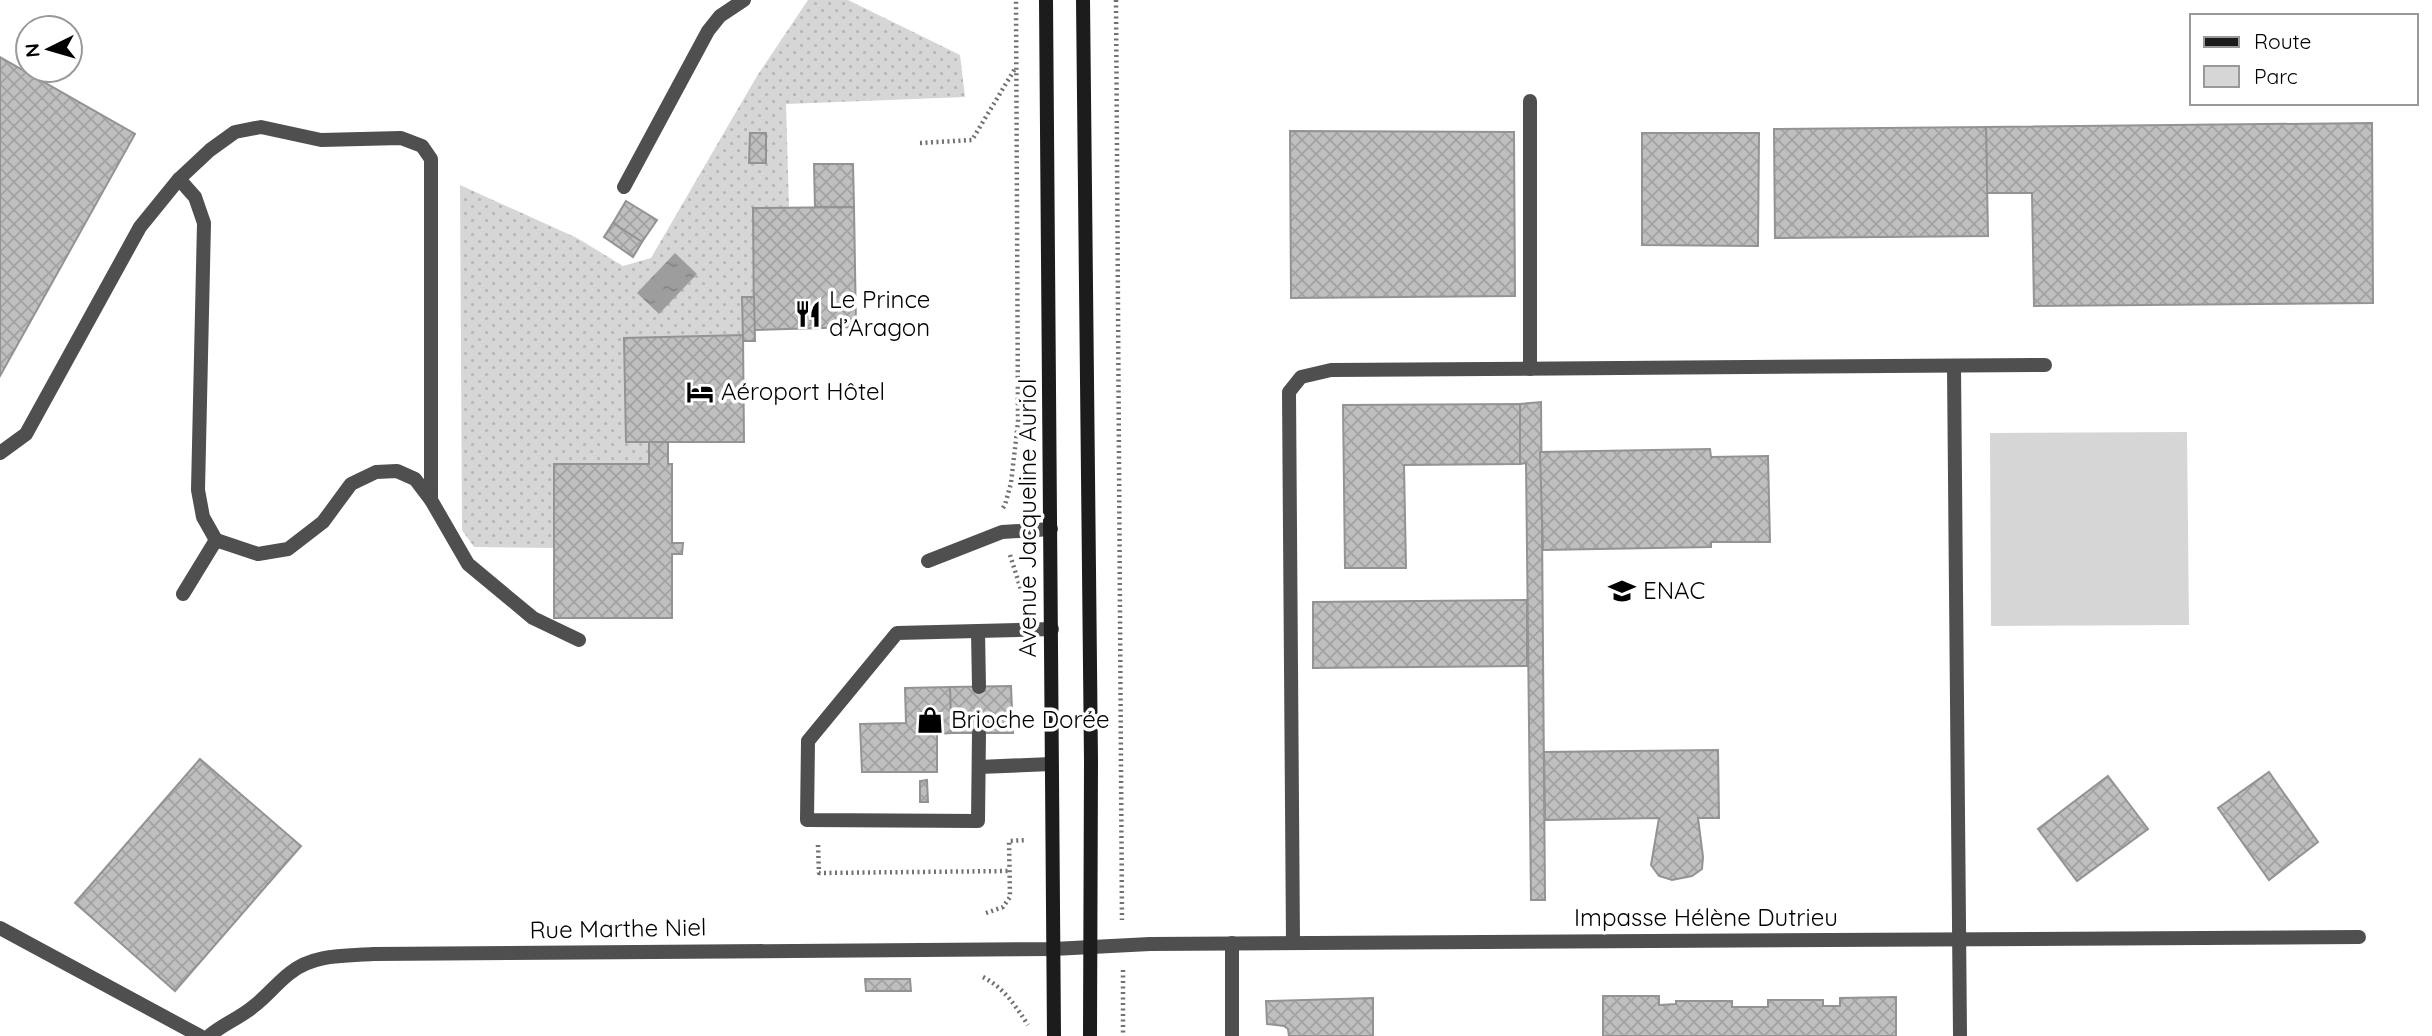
<svg xmlns="http://www.w3.org/2000/svg" width="2432" height="1036" font-family="Quicksand,sans-serif">
  <style>
    .grass { fill: url(#grass-dots) }
    .park { fill: #d6d6d6 }
    .water { fill: url(#water-ripples) }
    .building { fill: url(#building-cross-hatch); stroke: #939393; stroke-width: 2 }
    .lines { fill: none; stroke-linecap: round; stroke-linejoin: round }
    .path { stroke: #717171; stroke-width: 4.5; stroke-dasharray: 2 3.5; stroke-linecap: butt }
    .service { stroke: #4f4f4f; stroke-width: 14 }
    .minor { stroke: #4f4f4f; stroke-width: 14 }
    .secondary { stroke: #1c1c1c; stroke-width: 14 }
    .labels { text-anchor: middle; stroke-width: 7; stroke-linejoin: round; paint-order: stroke }
    .poi-label { font-size: 24px; fill: #000; stroke: #fff; text-anchor: start }
    .street-label { font-size: 24px; fill: #000; stroke: #fff }
  </style>
  <defs>
    <pattern id="grass-dots" width="8" height="8" patternUnits="userSpaceOnUse" patternTransform="scale(1.75)"><rect width="8" height="8" fill="#d6d6d6"/><path d="M2 2h.1M6 6h.1" fill="none" stroke="#b6b6b6" stroke-width="1.8" stroke-linecap="round"/></pattern>
    <pattern id="water-ripples" width="26" height="14" patternUnits="userSpaceOnUse" patternTransform="scale(1.75)"><rect width="26" height="14" fill="#9d9d9d"/><path d="M2 4q2-2 4 0t4 0M15 11q2-2 4 0t4 0" fill="none" stroke="#858585"/></pattern>
    <pattern id="building-cross-hatch" width="8" height="8" patternUnits="userSpaceOnUse" patternTransform="scale(1.75)"><rect width="8" height="8" fill="#bfbfbf"/><path d="M0 0l8 8M0 8l8-8" fill="none" stroke="#a2a2a2"/></pattern>
  </defs>
  <rect width="100%" height="100%" fill="#fff"/>
  <polygon class="grass" points="808,0 848,0 960,55 965,97 786,104 789,208 753,209 754,297 742,297 743,335 624,338 626,442 649,442 649,464 554,548 474,547 462,530 460,185 577,238 623,266 651,258 757,76"/>
  <polygon class="park" points="2187,432 2189,625 1991,626 1990,433"/>
  <polygon class="water" points="675,253 697,274 659,314 637,293"/>
  <g class="building">
    <polygon points="0,57 135,134 0,376"/>
    <polygon points="2372,123 2373,303 2034,306 2032,193 1987,193 1986,127"/>
    <polygon points="1986,127 1988,236 1775,238 1774,129"/>
    <polygon points="1290,131 1514,132 1515,296 1291,298"/>
    <polygon points="750,133 766,133 766,163 749,163"/>
    <polygon points="1642,133 1759,133 1758,246 1642,245"/>
    <polygon points="814,164 853,164 854,207 815,207"/>
    <polygon points="626,201 657,220 642,242 613,223"/>
    <polygon points="854,207 856,327 754,330 753,208"/>
    <polygon points="613,223 642,242 633,257 604,237"/>
    <polygon points="742,297 754,297 755,341 743,341"/>
    <polygon points="743,335 744,442 626,442 624,338"/>
    <polygon points="1541,402 1545,900 1531,900 1526,463 1520,464 1520,404"/>
    <polygon points="1520,404 1520,464 1404,465 1406,568 1345,568 1343,405"/>
    <polygon points="649,442 668,442 668,464 672,464 672,543 683,543 682,554 672,554 672,618 554,618 554,464 649,464"/>
    <polygon points="1710,449 1711,457 1768,456 1770,542 1711,542 1711,547 1543,550 1540,452"/>
    <polygon points="1527,600 1527,666 1313,668 1313,602"/>
    <polygon points="1011,686 1013,733 951,733 950,687"/>
    <polygon points="950,687 951,733 937,734 937,772 862,772 860,724 906,723 905,688"/>
    <polygon points="1718,750 1719,818 1698,818 1703,857 1702,869 1692,876 1672,880 1659,876 1651,865 1659,818 1545,820 1544,752"/>
    <polygon points="200,759 301,846 175,991 75,903"/>
    <polygon points="2269,772 2318,842 2269,880 2218,808"/>
    <polygon points="2108,776 2148,829 2077,881 2038,829"/>
    <polygon points="927,780 928,802 920,802 920,781"/>
    <polygon points="865,979 910,979 911,991 866,991"/>
    <polygon points="1603,996 1659,996 1659,1005 1676,1004 1676,1001 1732,1001 1732,1007 1768,1007 1768,1000 1823,1000 1823,1006 1840,1006 1840,998 1896,997 1896,1036 1603,1036"/>
    <polygon points="1373,998 1373,1036 1289,1036 1288,1029 1284,1026 1267,1024 1266,1001"/>
  </g>
  <g class="lines">
    <g class="path">
      <polyline points="1116,0 1122,920"/>
      <polyline points="920,143 972,140 1016,67"/>
      <polyline points="1003,508 1005,505 1011,483 1018,422 1016,0"/>
      <polyline points="1010,555 1023,596"/>
      <polyline points="818,845 819,873 1010,871"/>
      <polyline points="986,913 1003,907 1010,897 1009,841 1027,840"/>
      <polyline points="1123,970 1123,1036"/>
      <path d="M983,977C1004,988 1015,1005 1028,1025"/>
    </g>
    <g class="service">
      <polyline points="1530,101 1530,369"/>
      <polyline points="179,179 210,150 235,132 261,127 321,140 401,138 422,146 431,159 431,500"/>
      <polyline points="624,187 708,31 720,16 744,0"/>
      <polyline points="1954,367 1960,1036"/>
      <polyline points="0,453 26,434 140,227 179,179 195,197 204,223 198,490 203,517 216,540"/>
      <polyline points="928,561 1002,532 1051,529"/>
      <polyline points="183,594 216,540 258,554 288,549 323,522 351,484 376,472 397,471 415,479 431,500 468,564 533,618 579,640"/>
      <polyline points="978,631 979,687"/>
      <polyline points="979,733 978,821 807,820 808,741 897,633 1052,629"/>
      <polyline points="979,767 1051,764"/>
      <polyline points="1232,943 1232,1036"/>
      <polyline points="1293,943 1289,392 1301,377 1331,370 2045,365"/>
    </g>
    <g class="minor">
      <polyline points="0,928 200,1036"/>
      <path d="M209,1036C223,1024 240,1018 254,1006C267,996 277,983 290,973C313,954 345,956 373,954L1053,949L1150,944L2359,937"/>
    </g>
    <g class="secondary">
      <polyline points="1046,0 1054,1036"/>
      <polyline points="1083,0 1091,761 1090,1036"/>
    </g>
  </g>
  <defs>
    <symbol id="restaurant-bare" viewBox="-9 -9 18 18"><path d="M-5-6h1v4h1v-4h1v4h1v-4h1v5L-1.5 .5V6h-2V.5L-5-1ZM5-6V6H3V1.5H1.5Q1.5-4 5-6Z" fill="#000" stroke="#fff" stroke-width="2.5" paint-order="stroke"/></symbol>
    <symbol id="hotel-bare" viewBox="-9 -9 18 18"><path d="M-6-4.5h1.5V1H6V5H4.5V3h-9V5H-6ZM-4 0a1.8 1.8 0 1 1 3.6 0ZM.5 0V-2.5h3Q6-2.5 6 0Z" fill="#000" stroke="#fff" stroke-width="2.5" paint-order="stroke"/></symbol>
    <symbol id="university-bare" viewBox="-9 -9 18 18"><path d="M0-5L7-2L0 1L-7-2ZM-4 1L0 2.5L4 1V4Q0 6-4 4Z" fill="#000" stroke="#fff" stroke-width="2.5" paint-order="stroke"/></symbol>
    <symbol id="shop-bare" viewBox="-9 -9 18 18"><path d="M-5-2.5h2.3a2.7 3.5 0 0 1 5.4 0H5L5.5 6h-11ZM-1.5-2.5h3a1.5 2.3 0 0 0-3 0Z" fill="#000" stroke="#fff" stroke-width="2.5" paint-order="stroke"/></symbol>
  </defs>
  <g fill-rule="evenodd">
    <use href="#restaurant-bare" x="789" y="295" width="38" height="38"/>
    <use href="#hotel-bare" x="681" y="373" width="38" height="38"/>
    <use href="#university-bare" x="1603" y="572" width="38" height="38"/>
    <use href="#shop-bare" x="911" y="701" width="38" height="38"/>
  </g>
  <g class="labels">
    <g class="poi-label">
      <text x="829" y="308">Le Prince<tspan x="829" dy="28">d’Aragon</tspan></text>
      <text x="721" y="400">Aéroport Hôtel</text>
      <text x="1643" y="599">ENAC</text>
      <text x="951" y="728">Brioche Dorée</text>
    </g>
    <g class="street-label">
      <text transform="translate(1028 518) rotate(-90)" y="8">Avenue Jacqueline Auriol</text>
      <text x="1706" y="926">Impasse Hélène Dutrieu</text>
      <text transform="translate(618 929) rotate(-1)" y="8">Rue Marthe Niel</text>
    </g>
  </g>
  <rect x="2190" y="14" width="228" height="91" fill="#ffffff" stroke="#999999" stroke-width="2"/>
  <rect x="2204" y="37" width="35" height="10" fill="#1c1c1c" stroke="#999999" stroke-width="2"/>
  <text x="2254" y="49" font-size="21" fill="#000000">Route</text>
  <rect x="2204" y="66" width="35" height="21" fill="#d6d6d6" stroke="#999999" stroke-width="2"/>
  <text x="2254" y="84" font-size="21" fill="#000000">Parc</text>
  <g transform="translate(49 49) rotate(265)"><circle r="33" fill="#ffffff" stroke="#999999" stroke-width="2"/>
  <path d="M0-5L12 26L0 18L-12 26Z" fill="#000000"/>
  <text y="-10" font-size="19" font-weight="bold" text-anchor="middle" fill="#000000">N</text>
  </g>
</svg>
